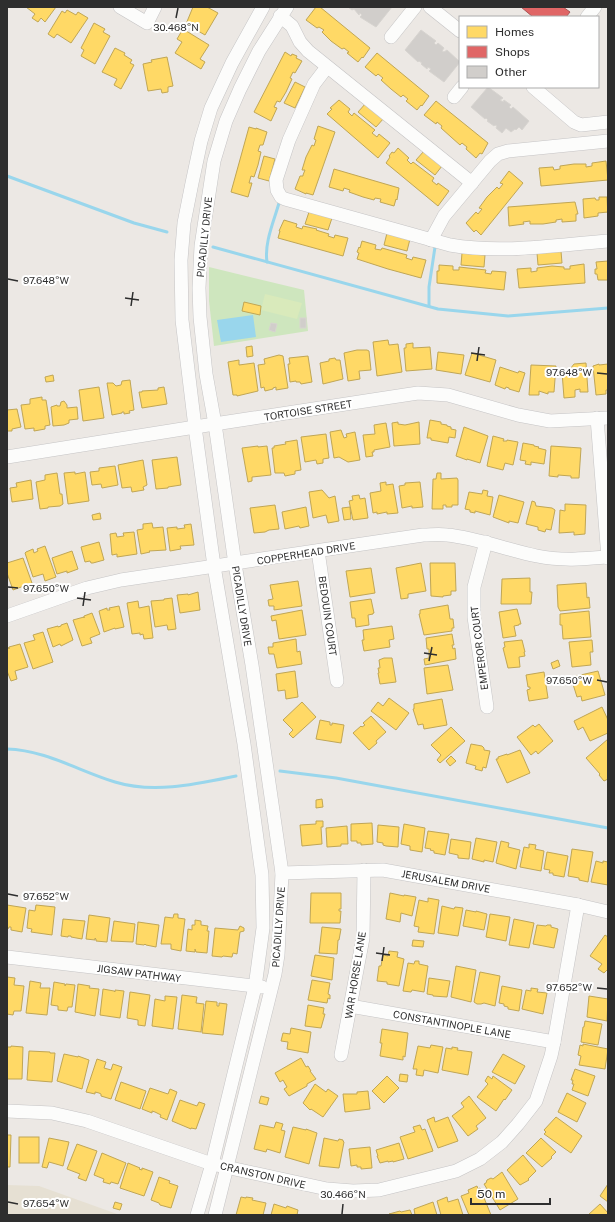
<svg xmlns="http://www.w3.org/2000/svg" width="615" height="1222" font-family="'Public Sans',sans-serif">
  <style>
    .education { fill: #e6e0d3 }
    .green { fill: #cee6be }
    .pitch { fill: #d9eabb }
    .water { fill: #99d6ec }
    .homes { fill: #ffd966; stroke: #c0a655 }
    .shops { fill: #e06666; stroke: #ab5555 }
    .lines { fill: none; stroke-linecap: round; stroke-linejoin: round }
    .stream { stroke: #99d6ec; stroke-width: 3 }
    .building { fill: #d1cecb; stroke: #d7d4d0 }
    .minor-casing { stroke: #c5c4c5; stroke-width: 14 }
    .minor { stroke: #fcfcfb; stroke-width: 13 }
    .ticks { fill: none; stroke: #2e2e2e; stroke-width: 1.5 }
    .labels { text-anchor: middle; stroke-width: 4; stroke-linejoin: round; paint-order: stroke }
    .street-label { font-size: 10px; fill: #2e2e2e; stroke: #fff }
    .ticks-label { font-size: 10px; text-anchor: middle; fill: #2e2e2e; stroke: #fff; stroke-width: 4; stroke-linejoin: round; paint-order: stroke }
  </style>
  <rect width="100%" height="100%" fill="#ece8e4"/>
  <polygon class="education" points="7,1185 39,1186 120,1215 7,1215"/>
  <polygon class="green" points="209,267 304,290 308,331 214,346 209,301"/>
  <polygon class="pitch" points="265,294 302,303 297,319 261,310"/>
  <polygon class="water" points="253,315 256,337 221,342 217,320"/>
  <g class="homes">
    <polygon points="26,7 56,7 45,22 41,18 38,22 32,18 35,14"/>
    <polygon points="193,7 207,7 218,13 205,35 186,24"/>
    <polygon points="316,7 320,7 370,48 363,58 362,57 358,62 347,53 349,52 344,48 342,49 331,41 322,32 324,30 319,27 317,28 306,20"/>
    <polygon points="67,10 76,15 78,12 88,18 71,43 57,34 54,38 48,34 62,11 65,13"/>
    <polygon points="94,23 105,29 103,32 110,36 95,64 81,56 84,50 81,48"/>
    <polygon points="183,29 209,45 200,59 205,62 201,69 175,53 182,42 177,39"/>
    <polygon points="115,48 125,53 124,55 132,60 130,63 134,65 121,89 114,85 117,79 102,72"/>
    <polygon points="285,52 291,56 292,54 297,56 296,58 302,61 295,73 293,72 290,78 292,79 286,92 280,102 277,101 274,107 277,108 271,121 254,112"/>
    <polygon points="377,53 429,96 422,106 421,105 417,110 406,101 408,99 403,95 401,97 391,89 381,80 383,78 378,74 376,76 365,67"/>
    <polygon points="167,57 173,86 168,87 168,92 162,93 161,89 148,91 143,64 152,62 151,60"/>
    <polygon points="295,82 305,87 295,108 284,103"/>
    <polygon points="339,100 350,109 348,112 352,116 354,113 375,130 372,133 377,137 379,134 390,143 378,158 327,114 332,109 330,108"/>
    <polygon points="436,101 488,143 482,154 480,153 476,158 466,149 467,147 462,143 460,145 451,137 441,128 442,126 437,122 436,124 424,115"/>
    <polygon points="366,103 384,118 376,127 358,112"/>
    <polygon points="318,126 335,132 313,195 306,193 306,194 295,189 300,176 303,176 303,175 305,170 302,170 306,157 312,145 314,146 316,140 314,139"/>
    <polygon points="249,127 256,129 256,128 267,132 263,145 260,145 258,151 261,152 258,165 254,177 251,176 249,183 252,183 248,197 231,192"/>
    <polygon points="398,148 409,158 407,160 411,164 413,162 434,178 432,181 437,185 438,183 449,191 438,206 386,163 390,157 389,156 392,152 394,153"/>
    <polygon points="424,151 442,166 435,175 416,160"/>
    <polygon points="264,156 275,159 269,181 258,178"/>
    <polygon points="606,161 608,180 541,186 539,168 553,167 554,170 560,169 560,166 574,164 586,164 586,167 592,166 592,163"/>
    <polygon points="334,169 399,188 397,200 396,199 394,206 380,202 381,199 375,198 374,200 363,197 349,192 350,190 344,188 343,191 329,187"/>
    <polygon points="509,171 523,183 481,235 476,230 474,232 466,223 476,212 478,214 482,209 479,208 487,197 497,187 499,189 503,184 500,183"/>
    <polygon points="599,197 607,197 608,217 608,212 598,213 598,216 584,218 583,199 595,198 596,200 599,200"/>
    <polygon points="575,202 578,214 576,214 576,221 562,222 562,219 556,220 556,222 543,224 530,224 530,221 523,222 524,224 509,226 508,207"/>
    <polygon points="309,212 332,218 328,230 305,224"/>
    <polygon points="284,220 297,224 296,227 302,229 303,226 317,229 316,230 329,234 328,236 334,238 335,235 348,238 343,256 278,238 280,231 279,231"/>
    <polygon points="387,233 410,239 407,251 384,245"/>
    <polygon points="362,241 376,245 375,249 381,250 382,248 407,255 406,258 412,260 413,257 426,260 421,278 388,269 357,259 359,253 357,252 359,247 360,248"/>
    <polygon points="561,251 562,263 538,265 537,253"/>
    <polygon points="462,253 485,255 484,267 461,265"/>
    <polygon points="608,261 608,280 598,280 597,274 595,274 595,269 597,269 596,262"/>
    <polygon points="584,264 585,283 519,288 517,269 531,268 531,272 537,271 537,268 552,266 564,267 564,269 570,269 570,266"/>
    <polygon points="439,265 453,266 453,270 459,270 459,267 486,270 485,273 491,274 492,271 506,272 504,290 437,283 437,271 439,271"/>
    <polygon points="244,302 261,306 260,315 242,311"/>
    <polygon points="388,340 389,345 398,344 402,372 377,376 373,342"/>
    <polygon points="413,343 413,348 430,347 432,369 406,371 404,348 406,348 406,344"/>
    <polygon points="252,346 253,356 247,357 246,347"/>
    <polygon points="357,350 367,350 369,351 371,370 359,371 360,379 348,381 344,353"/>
    <polygon points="438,352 464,355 461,374 436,370"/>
    <polygon points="472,353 496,360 490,382 465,375"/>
    <polygon points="279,355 283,356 288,388 276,390 276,387 273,388 273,389 265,391 264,387 261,388 258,365 265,364 264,359"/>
    <polygon points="308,356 312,382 301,384 300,382 296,382 296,381 290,382 288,364 290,364 289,358"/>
    <polygon points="335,358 336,360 340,360 343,379 323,384 320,363 329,361 329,359"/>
    <polygon points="239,360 239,365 254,363 258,391 237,396 237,395 233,395 228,362"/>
    <polygon points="586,363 588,392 580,392 580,389 575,390 575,397 564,398 562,372 567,373 574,364"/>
    <polygon points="599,364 599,365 608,364 608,390 606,390 606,394 596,395 593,366"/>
    <polygon points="531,365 556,366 554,392 548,392 548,394 539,391 539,395 529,395"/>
    <polygon points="500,367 518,373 519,371 525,373 519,392 509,389 509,388 506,387 505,389 495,385"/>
    <polygon points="53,375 54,381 46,382 45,377"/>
    <polygon points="130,380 134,410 129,411 130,413 124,414 124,412 122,412 122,413 112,415 107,383 113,383 116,386 121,385 122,381"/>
    <polygon points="99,387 104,418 83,421 79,390"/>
    <polygon points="164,387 167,404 142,408 139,392 142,392 142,391 158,390 158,388"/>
    <polygon points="42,397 42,400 46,400 50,425 45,426 45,429 34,431 34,428 25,429 21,405 30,404 30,399"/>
    <polygon points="64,401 67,405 67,408 77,407 78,419 69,420 69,423 64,425 53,426 51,407 57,405 57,406 60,406 61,402"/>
    <polygon points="17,409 21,427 12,429 12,431 7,431 7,410"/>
    <polygon points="430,420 441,422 441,424 447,425 447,426 451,427 451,429 456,430 455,438 449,437 448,443 431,440 431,438 427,438"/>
    <polygon points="398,422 398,424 405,425 419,422 420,444 394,446 392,423"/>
    <polygon points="386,423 390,447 374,450 374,452 372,452 373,456 366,457 363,435 375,434 374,425"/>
    <polygon points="464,427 488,436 480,463 467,459 467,460 456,456"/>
    <polygon points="341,430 344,438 347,437 346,434 355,432 360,460 348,462 339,457 334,458 330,432"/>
    <polygon points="326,434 329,458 323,459 323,463 317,464 316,460 305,462 301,437"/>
    <polygon points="493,436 504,439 503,441 507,441 507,440 518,442 513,465 505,463 503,470 487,466"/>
    <polygon points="297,440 301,470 295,471 295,474 285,476 284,473 275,473 272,448 274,448 274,446 286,444 285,442"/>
    <polygon points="523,443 534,445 534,446 539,447 538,448 546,450 544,464 531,462 531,465 525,464 526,461 520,460"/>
    <polygon points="258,446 258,447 267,446 271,475 252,477 252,481 248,482 242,448"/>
    <polygon points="551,446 581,448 579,478 571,478 571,476 558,475 558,477 549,476"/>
    <polygon points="177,457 181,485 168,487 168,488 156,489 152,460"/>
    <polygon points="143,460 147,485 143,487 144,490 132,492 131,487 122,488 118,465"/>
    <polygon points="115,466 118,485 102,488 101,484 92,485 90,472 99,471 99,468"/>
    <polygon points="75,472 75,474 85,472 89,501 68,504 64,473"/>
    <polygon points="57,473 60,494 62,494 63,504 60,506 48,507 48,508 40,509 36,482 45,480 45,475"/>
    <polygon points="437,473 441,473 441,479 457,478 458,480 458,505 452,505 452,507 446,507 446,505 443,505 443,509 432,509 433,479 436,479"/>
    <polygon points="31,480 33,499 12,502 10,488 17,487 16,483"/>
    <polygon points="386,482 386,485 393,484 398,513 387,514 387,512 377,514 377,512 373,513 370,493 381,491 380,483"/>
    <polygon points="420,482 423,507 412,508 412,506 402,508 399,486 405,485 405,483"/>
    <polygon points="322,490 329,498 335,496 339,521 328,523 326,515 313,518 309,492"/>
    <polygon points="483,490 488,491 487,496 493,497 490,515 475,511 475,513 470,512 470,510 465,509 469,492 482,494"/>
    <polygon points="359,495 360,499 365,498 368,518 353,520 349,501 353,500 352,496"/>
    <polygon points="499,495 524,502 518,523 509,521 509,523 493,517"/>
    <polygon points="532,501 535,502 536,506 552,508 555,510 551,530 546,529 545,532 538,530 538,527 526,524"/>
    <polygon points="565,504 586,505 585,534 574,535 574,532 559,533 560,510 565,511"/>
    <polygon points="275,505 279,529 269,530 265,532 254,533 250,508"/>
    <polygon points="306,507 309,526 300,528 299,526 285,529 282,512"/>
    <polygon points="350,507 351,519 344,520 342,508"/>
    <polygon points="100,513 101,519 93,520 92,515"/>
    <polygon points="152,523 153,528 163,527 166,550 149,551 150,552 141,554 137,530 143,529 143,524"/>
    <polygon points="191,524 194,545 180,546 181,549 170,551 167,528 177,527 177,529 185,528 184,525"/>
    <polygon points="134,532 137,554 117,557 117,554 112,555 110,534 116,533 117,537 124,536 123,533"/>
    <polygon points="99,542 104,560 93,563 91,563 90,561 85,562 81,547"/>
    <polygon points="45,546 56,577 45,581 43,574 33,577 25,553 26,552 33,549 34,553 38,551 37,549"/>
    <polygon points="72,551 78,569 67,573 67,571 57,574 52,558"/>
    <polygon points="23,558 32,583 13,590 7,573 7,563"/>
    <polygon points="421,563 426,591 408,594 408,598 401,599 396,568"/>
    <polygon points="430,563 455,563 456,591 451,591 451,595 443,596 443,597 431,596"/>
    <polygon points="371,568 375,593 350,597 346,571"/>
    <polygon points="530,578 530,592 532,592 531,604 501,604 502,579"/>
    <polygon points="298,581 302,606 274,610 274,606 269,606 268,600 273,599 270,585"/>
    <polygon points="586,583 587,598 589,597 590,608 560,611 558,607 557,585"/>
    <polygon points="198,592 200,610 180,613 177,595 188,594 188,595"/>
    <polygon points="172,598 176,629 168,630 167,625 155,627 151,601 164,600 164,599"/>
    <polygon points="371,599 374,613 373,613 373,614 368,615 369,625 356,627 355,618 352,618 350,602"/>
    <polygon points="138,601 139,608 149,606 153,638 144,639 143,634 140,635 140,633 132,634 127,603"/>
    <polygon points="448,605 450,619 453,619 454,628 452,628 452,631 424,635 419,614 420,614 420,610"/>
    <polygon points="119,606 124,627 115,629 115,628 104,632 99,611 107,608 107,610 110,610 109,608"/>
    <polygon points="517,609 521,624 519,624 519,625 514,626 516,636 503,638 499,612"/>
    <polygon points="302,610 306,635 279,639 276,620 272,621 271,616"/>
    <polygon points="589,611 591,637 563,639 562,625 560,625 560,614"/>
    <polygon points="92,613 100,634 90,638 92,643 82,646 73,620 84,617 84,618 84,616"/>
    <polygon points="67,623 73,640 61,646 60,644 53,647 47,629 58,626 58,627 61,626 61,625"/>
    <polygon points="392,626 394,639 389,640 390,647 364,651 362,640 364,640 363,630"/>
    <polygon points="43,632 53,662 33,669 24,643 35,640 33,635"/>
    <polygon points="452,634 454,645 452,645 453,649 455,648 456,659 425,665 424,659 429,658 429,649 427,649 426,638"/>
    <polygon points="296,639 297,652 300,651 302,664 277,668 274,654 269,654 268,647 273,647 273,643"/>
    <polygon points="522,640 525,652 524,652 525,656 519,657 520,667 508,668 503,648 505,647 504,642"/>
    <polygon points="592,640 593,652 590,652 591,665 572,667 569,642"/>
    <polygon points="20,644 28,667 15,671 17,679 11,681 7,671 7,648 8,647 9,649 9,647"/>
    <polygon points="384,658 392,658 396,682 380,684 378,673 379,673 378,668 380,668 379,660"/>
    <polygon points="558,660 560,666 553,669 551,663"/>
    <polygon points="448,665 453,690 427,694 424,668"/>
    <polygon points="295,671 298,697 286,699 285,690 278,691 276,674"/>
    <polygon points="598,671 605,695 582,701 581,696 577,697 572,681 574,681 572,677"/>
    <polygon points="544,672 548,698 529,701 527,690 530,689 530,687 528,687 526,675"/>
    <polygon points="389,698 409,713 396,730 371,711 378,702 383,706"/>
    <polygon points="442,699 447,725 424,729 423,724 418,725 413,709 414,709 414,704"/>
    <polygon points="302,702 316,717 293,738 289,734 293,730 283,720"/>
    <polygon points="602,707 608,720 608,733 590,741 583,727 578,730 574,721"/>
    <polygon points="371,716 386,732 376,741 377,743 369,750 353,733 361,726 362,727 365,725 363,723"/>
    <polygon points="320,720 330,722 330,725 332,725 332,723 344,725 341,743 316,739"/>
    <polygon points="539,724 553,741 538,754 536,751 531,755 517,737 533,725 535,727"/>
    <polygon points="451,727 465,741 440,763 437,760 441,755 431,745"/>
    <polygon points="608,739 608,779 604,781 599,775 600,774 586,758"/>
    <polygon points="471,744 482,746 484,748 484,750 490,751 486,768 483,767 482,771 475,769 476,766 466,763"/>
    <polygon points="520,750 530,773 507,783 496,759 498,759 498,757 507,754 507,755"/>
    <polygon points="451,756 456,761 450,766 446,761"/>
    <polygon points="322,799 323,807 316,808 316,800"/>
    <polygon points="316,821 323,821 323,827 321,827 322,844 302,846 300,825 316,824"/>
    <polygon points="372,823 373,844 361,845 361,843 357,843 357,841 351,841 351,824"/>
    <polygon points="404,824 425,828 422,852 410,850 410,846 401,844"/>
    <polygon points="378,825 399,827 398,847 386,846 383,845 383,843 377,842"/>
    <polygon points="347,826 348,844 341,844 341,846 327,847 326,828"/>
    <polygon points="428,831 449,834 445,855 434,853 434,851 430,850 431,849 425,848"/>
    <polygon points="476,838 497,842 493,862 484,860 484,862 472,859"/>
    <polygon points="451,839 471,842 469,859 458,858 458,855 449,853"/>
    <polygon points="501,841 509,843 508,847 520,850 516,869 496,863"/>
    <polygon points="529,844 536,845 535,849 544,851 541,871 520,867 524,847 529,848"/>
    <polygon points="572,849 593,852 588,882 579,880 579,878 568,876"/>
    <polygon points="547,852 568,856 564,877 553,875 553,873 549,873 550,870 544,869"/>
    <polygon points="596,861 603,863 603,861 608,862 608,885 591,882"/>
    <polygon points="311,893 341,893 341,909 339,909 339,911 341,911 340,923 310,923"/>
    <polygon points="390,893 404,896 404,895 416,897 412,916 401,913 400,922 386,919"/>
    <polygon points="428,898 439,900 434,934 418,932 419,927 414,926 419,900 428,902"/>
    <polygon points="7,905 26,908 22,932 11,930 11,927 9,927 8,929 7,929"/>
    <polygon points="36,905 55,907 52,935 31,932 32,929 27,928 29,910 35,911"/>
    <polygon points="442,906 454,909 455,907 463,908 458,936 438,933"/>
    <polygon points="466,910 476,912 476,911 487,914 484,930 463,926"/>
    <polygon points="174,914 178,914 178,918 185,919 181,951 171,949 171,944 161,944 165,917 173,918"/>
    <polygon points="490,914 510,917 506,941 486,937"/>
    <polygon points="89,915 110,918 107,942 96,941 96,939 95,938 95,940 86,939"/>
    <polygon points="63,919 85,921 82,939 71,937 71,936 68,936 68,937 61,936"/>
    <polygon points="514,919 534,923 529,948 509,945"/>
    <polygon points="195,920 201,921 201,925 208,926 207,931 209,931 207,953 196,952 195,949 195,952 186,951 188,929 192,930 192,925 195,925"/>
    <polygon points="114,921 135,924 133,942 111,941"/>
    <polygon points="138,922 159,925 156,947 146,945 145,944 144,945 136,944"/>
    <polygon points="537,925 546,926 547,925 551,925 551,927 558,929 554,948 533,944"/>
    <polygon points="240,926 244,928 244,931 240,932 237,954 233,953 232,957 223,956 222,957 212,956 215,928 238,930"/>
    <polygon points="322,927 341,929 339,940 338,940 337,954 319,953"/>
    <polygon points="605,935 608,937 608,969 604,973 598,969 602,964 590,956"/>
    <polygon points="413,940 424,941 423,947 412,946"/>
    <polygon points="389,951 398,952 397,957 404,959 399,986 387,984 387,982 377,981 379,966 381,966 383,955 388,956"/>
    <polygon points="315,955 334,958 332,980 311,976"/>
    <polygon points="415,961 419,961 419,964 428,966 424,992 412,990 411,992 403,991 408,963 414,964"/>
    <polygon points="456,966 476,970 471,1002 451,997"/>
    <polygon points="480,972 500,976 495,1006 484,1003 481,1004 477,1004 474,1002"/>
    <polygon points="7,977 15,978 14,985 24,986 21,1011 14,1011 13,1015 7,1014"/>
    <polygon points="429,978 450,981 447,997 433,996 433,995 427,994"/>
    <polygon points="312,980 330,983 328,994 330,995 330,999 328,998 327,1003 308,1000"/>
    <polygon points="30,981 41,983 40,988 50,988 47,1015 26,1013"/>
    <polygon points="54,982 65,984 65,986 66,984 75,985 72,1007 68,1007 67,1011 58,1010 58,1006 51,1005"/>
    <polygon points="78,984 90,986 89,988 99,989 95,1016 75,1012"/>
    <polygon points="502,986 522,990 519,1011 508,1009 508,1007 504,1006 504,1004 499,1003"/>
    <polygon points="531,988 538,989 537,992 547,993 543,1014 522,1009 526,990 531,991"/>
    <polygon points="103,989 114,991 115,992 115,990 124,991 120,1018 100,1015"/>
    <polygon points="130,992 150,995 145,1026 138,1025 138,1020 127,1018"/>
    <polygon points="182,995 197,997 196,1003 204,1004 201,1032 178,1029"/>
    <polygon points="165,996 177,997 173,1029 152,1026 155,999 165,1001"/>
    <polygon points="589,996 608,999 607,1021 587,1017"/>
    <polygon points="206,1001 217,1002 217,1006 219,1006 219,1003 227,1004 223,1035 202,1033"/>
    <polygon points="308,1005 324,1008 323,1014 325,1014 321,1028 305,1026"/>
    <polygon points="585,1021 602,1024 598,1045 581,1042 583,1027 584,1027"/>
    <polygon points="291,1028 311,1032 308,1053 287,1049 288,1042 281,1041 283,1033 290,1034"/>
    <polygon points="382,1029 408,1033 405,1057 403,1056 403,1060 380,1056 382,1043 380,1043"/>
    <polygon points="583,1044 608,1049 605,1069 579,1065 581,1056 578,1055 580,1045 583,1046"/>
    <polygon points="431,1045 443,1047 438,1073 424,1070 423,1076 416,1075 417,1069 413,1069 418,1046 430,1048"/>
    <polygon points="11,1046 23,1047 22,1079 7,1079 7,1047 11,1047"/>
    <polygon points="452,1047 458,1048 457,1050 472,1052 468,1075 442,1070 446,1048 452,1049"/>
    <polygon points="29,1051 50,1052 50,1053 55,1053 52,1082 27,1080"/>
    <polygon points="64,1054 78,1057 78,1056 89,1060 82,1089 57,1081"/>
    <polygon points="503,1054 525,1066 515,1084 492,1072"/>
    <polygon points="301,1058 306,1067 308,1066 311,1071 310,1071 316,1079 307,1084 307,1086 289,1096 284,1089 287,1087 283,1080 280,1082 275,1073"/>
    <polygon points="97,1059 106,1062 104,1068 111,1070 113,1064 122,1067 111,1099 101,1096 101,1094 99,1093 95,1092 95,1094 86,1092"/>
    <polygon points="575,1069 595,1076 588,1096 572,1090 574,1084 572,1084 573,1080 571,1080"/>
    <polygon points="400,1074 408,1075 407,1082 399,1081"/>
    <polygon points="387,1076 399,1088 384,1103 372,1091"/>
    <polygon points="488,1076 492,1079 493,1076 512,1090 505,1100 504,1099 496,1111 477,1097 488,1084 485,1081"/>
    <polygon points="121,1082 146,1091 140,1109 115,1100"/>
    <polygon points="315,1084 326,1092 328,1089 338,1096 323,1117 311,1109 310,1110 303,1103"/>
    <polygon points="150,1088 168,1094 170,1089 177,1092 167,1120 160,1117 161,1115 155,1112 152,1111 152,1113 142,1109"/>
    <polygon points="368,1091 370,1109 345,1112 343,1094 357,1094 357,1092"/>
    <polygon points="567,1093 586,1103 577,1122 558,1112"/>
    <polygon points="261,1096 269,1098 267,1105 259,1103"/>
    <polygon points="469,1096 486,1118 476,1126 478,1129 468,1136 452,1116 464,1107 461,1103"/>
    <polygon points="180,1100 197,1106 199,1102 205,1104 196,1129 191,1128 191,1129 172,1121"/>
    <polygon points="434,1117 435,1122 448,1117 458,1141 438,1148 427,1120"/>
    <polygon points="556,1117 582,1136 571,1153 544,1134 546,1132 544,1130"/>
    <polygon points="276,1122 283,1124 281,1130 285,1131 280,1153 267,1149 266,1152 254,1149 260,1125 274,1128"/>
    <polygon points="420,1125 422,1130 425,1129 433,1151 408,1159 400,1137 415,1132 413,1127"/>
    <polygon points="293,1127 306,1130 306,1129 317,1133 309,1164 285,1157"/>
    <polygon points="7,1135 11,1135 10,1167 7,1167"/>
    <rect x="19" y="1137" width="20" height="26"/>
    <polygon points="49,1138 69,1142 63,1166 49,1162 47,1168 42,1167"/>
    <polygon points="324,1138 338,1141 339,1139 343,1140 343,1141 344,1142 339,1168 319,1166"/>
    <polygon points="541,1138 556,1152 551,1157 552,1158 542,1167 526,1153"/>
    <polygon points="399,1143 404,1159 393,1162 393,1161 388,1162 388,1161 380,1163 377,1156 378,1156 376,1150"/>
    <polygon points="77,1144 97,1151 86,1181 78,1178 80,1174 67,1169"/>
    <polygon points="370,1147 372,1168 361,1169 361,1167 357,1167 357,1165 351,1166 349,1149"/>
    <polygon points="102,1153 126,1163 118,1184 111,1182 110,1184 103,1182 104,1179 94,1175"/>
    <polygon points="523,1155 536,1171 528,1179 529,1180 520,1185 507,1170"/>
    <polygon points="128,1163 140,1168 139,1169 142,1170 142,1168 153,1172 144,1196 120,1188"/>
    <polygon points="502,1172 518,1199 500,1210 484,1184 486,1183 487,1180 491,1178 493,1179"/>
    <polygon points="159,1177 170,1181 169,1183 178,1186 171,1208 160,1205 159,1203 151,1200"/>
    <polygon points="608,1184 608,1202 600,1196"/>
    <polygon points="477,1186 478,1189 480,1188 491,1215 469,1215 461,1196 469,1193 468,1190"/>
    <polygon points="241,1197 246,1198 246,1197 253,1198 252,1200 266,1203 263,1215 236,1215"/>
    <polygon points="447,1197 448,1202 458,1199 463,1215 441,1215 437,1201"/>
    <polygon points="115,1202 122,1204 120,1210 113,1208"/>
    <polygon points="433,1202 437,1215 415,1215 414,1209"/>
    <polygon points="274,1204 286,1208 287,1206 298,1210 297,1215 271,1215"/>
    <polygon points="600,1204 608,1213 608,1215 588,1215"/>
    <polygon points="410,1210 412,1215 389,1214 400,1211 401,1212"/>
  </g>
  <polygon class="shops" points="521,7 563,7 570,12 566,17 533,17"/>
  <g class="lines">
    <g class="stream">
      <polyline points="7,176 134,223 167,232"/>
      <polyline points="213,247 438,309 508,316 608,308"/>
      <path d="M267,262C264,243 274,221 279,203"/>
      <polyline points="429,306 429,287 435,247"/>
      <path d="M7,749C45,750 79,771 115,782C154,794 197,784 236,776"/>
      <polyline points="280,771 336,778 608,828"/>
    </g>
  </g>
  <g class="building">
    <polygon points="348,7 392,7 376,27 360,17 362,15 360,13 359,15 354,9 352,10"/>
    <polygon points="421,30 436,41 434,43 436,45 438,43 444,48 442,51 444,52 447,50 460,62 444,82 429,71 431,69 428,67 427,69 421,64 422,63 419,61 418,62 405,50"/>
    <polygon points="488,87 503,98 500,100 503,102 504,100 511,105 509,107 511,109 513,107 529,121 522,130 519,127 516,130 515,129 511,132 506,128 502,133 496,128 497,126 495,125 494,126 487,121 488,120 486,118 485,119 471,107"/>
    <rect x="300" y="318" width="6" height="10"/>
    <polygon points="271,323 277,324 275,332 269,330"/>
  </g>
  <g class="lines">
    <defs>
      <g id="minor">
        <polyline points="120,7 147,23 155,7"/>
        <polyline points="430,7 460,31"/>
        <polyline points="280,16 292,26 300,42 308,51 472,183"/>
        <polyline points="587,17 595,7"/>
        <polyline points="391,37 415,7"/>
        <path d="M327,67L314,84L289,140L276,180L277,190L281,197L285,199L450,245C502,254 556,245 608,241"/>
        <polyline points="533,87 574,122 581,125 608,122"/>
        <polyline points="454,97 462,87"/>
        <polyline points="431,240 444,216 490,161 498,154 508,151 608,141"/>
        <polyline points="597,418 608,558"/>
        <polyline points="7,457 195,427 418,393 448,395 518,415 550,421 608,418"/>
        <polyline points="486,542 474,587 474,617 487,707"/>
        <polyline points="318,551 337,681"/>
        <path d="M7,616L87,588L121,580L423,535C431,535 439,534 447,535C478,538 507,550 537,556C561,561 584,559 608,557"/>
        <polyline points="282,873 383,870 578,905 608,912"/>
        <polyline points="7,957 262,987"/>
        <polyline points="350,1006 554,1042"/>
        <polyline points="341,1055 363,938 364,870"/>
        <polyline points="7,1111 52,1113 87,1121 212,1164 327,1189 353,1191 379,1190 456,1171 480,1159 502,1142 518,1124 536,1101 551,1056 554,1042 578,905"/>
        <polyline points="197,1215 212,1164 255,987 263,928 262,875 244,744 214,566 195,427 182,320 181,260 184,223 192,183 201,141 211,108 232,63 263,7"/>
        <polyline points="215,1215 275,974 278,955 282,873 252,665 235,564 215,424 206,374 200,317 199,288 201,246 214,161 226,121 240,89 259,51 287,7"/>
      </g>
    </defs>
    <use href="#minor" class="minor-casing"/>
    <use href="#minor" class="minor"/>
  </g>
  <path class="ticks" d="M176,18L178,8M8,279L18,281M125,298L139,300M131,306L133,292M471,353L485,355M477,361L479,347M597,373L607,374M8,587L18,588M77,598L91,600M83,606L85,592M424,653L437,655M429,661L432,647M597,680L607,682M8,894L18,896M376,953L390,955M382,961L384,947M597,988L607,989M8,1202L18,1204M342,1214L343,1204"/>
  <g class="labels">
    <g class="street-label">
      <text transform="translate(204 237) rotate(-84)" y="4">PICADILLY DRIVE</text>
      <text transform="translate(308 410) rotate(-9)" y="4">TORTOISE STREET</text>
      <text transform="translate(306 553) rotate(-9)" y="4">COPPERHEAD DRIVE</text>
      <text transform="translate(242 606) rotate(81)" y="4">PICADILLY DRIVE</text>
      <text transform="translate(328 616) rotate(82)" y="4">BEDOUIN COURT</text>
      <text transform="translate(479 648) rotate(-97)" y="4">EMPEROR COURT</text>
      <text transform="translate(446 881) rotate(10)" y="4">JERUSALEM DRIVE</text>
      <text transform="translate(278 927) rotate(-86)" y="4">PICADILLY DRIVE</text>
      <text transform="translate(139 973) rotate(7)" y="4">JIGSAW PATHWAY</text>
      <text transform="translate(355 975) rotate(-81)" y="4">WAR HORSE LANE</text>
      <text transform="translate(452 1024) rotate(10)" y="4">CONSTANTINOPLE LANE</text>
      <text transform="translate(263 1175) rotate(13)" y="4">CRANSTON DRIVE</text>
    </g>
  </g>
  <g class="ticks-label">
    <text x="176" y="31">30.468°N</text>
    <text x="46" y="284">97.648°W</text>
    <text x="569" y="376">97.648°W</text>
    <text x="46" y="592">97.650°W</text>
    <text x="569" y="684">97.650°W</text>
    <text x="46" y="900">97.652°W</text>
    <text x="569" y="991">97.652°W</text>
    <text x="343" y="1198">30.466°N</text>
    <text x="46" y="1207">97.654°W</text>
  </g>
  <rect width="615" height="1222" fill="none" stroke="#2e2e2e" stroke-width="16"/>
  <rect x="459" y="16" width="140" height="72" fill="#ffffff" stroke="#ababab"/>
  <rect x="467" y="26" width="20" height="12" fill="#ffd966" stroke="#ababab"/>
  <text x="495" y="36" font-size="12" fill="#2e2e2e">Homes</text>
  <rect x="467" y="46" width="20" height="12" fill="#e06666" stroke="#ababab"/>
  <text x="495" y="56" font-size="12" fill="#2e2e2e">Shops</text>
  <rect x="467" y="66" width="20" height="12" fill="#d1cecb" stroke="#ababab"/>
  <text x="495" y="76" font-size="12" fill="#2e2e2e">Other</text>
  <path d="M471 1198v6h79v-6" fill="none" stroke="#2e2e2e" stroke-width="2"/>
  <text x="477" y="1198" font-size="12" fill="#2e2e2e" stroke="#ffffff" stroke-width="3" paint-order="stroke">50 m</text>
</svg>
